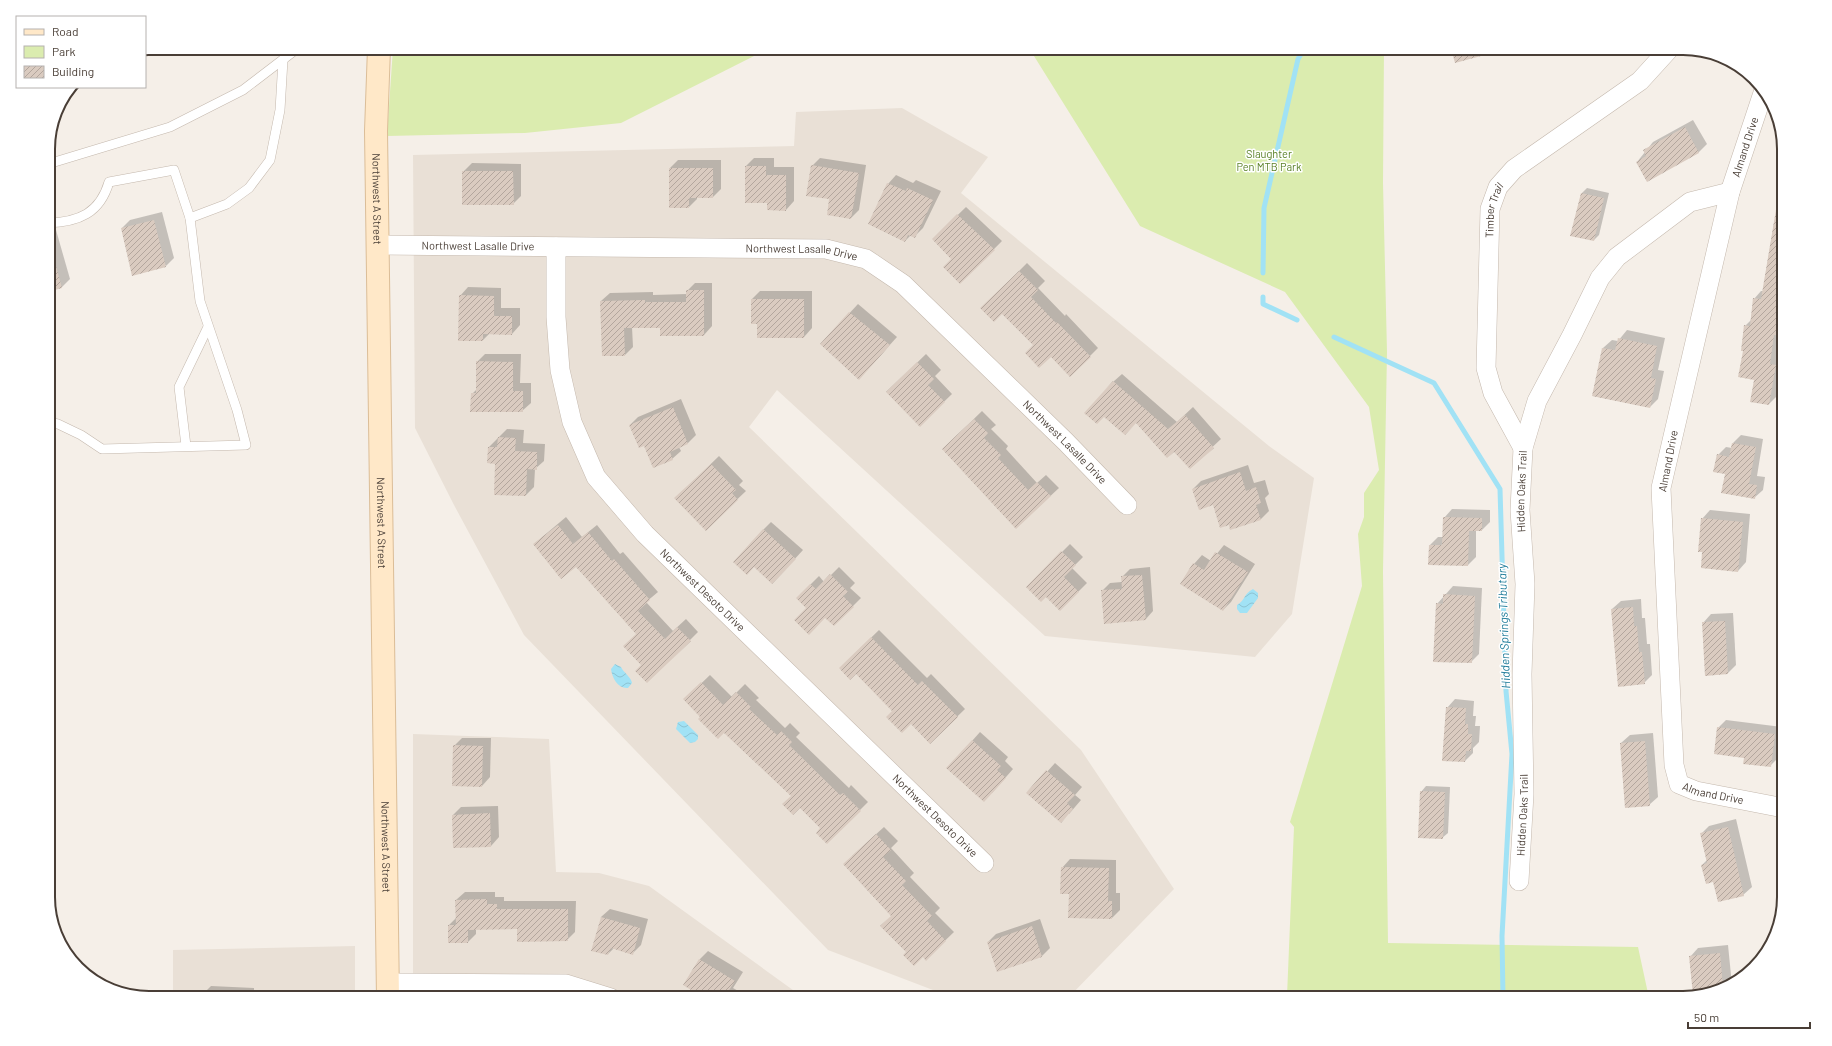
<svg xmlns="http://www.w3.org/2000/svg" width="1832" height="1046" font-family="Barlow,sans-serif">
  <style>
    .residential { fill: #e9e0d6 }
    .green { fill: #dbecaf }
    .water { fill: url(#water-waves) }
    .shadow { fill: #0003 }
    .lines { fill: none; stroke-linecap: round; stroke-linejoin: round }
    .stream { stroke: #a1e2f5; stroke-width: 5 }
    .building { fill: url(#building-hatch) }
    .lane-casing { stroke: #c4b8ad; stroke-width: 10 }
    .street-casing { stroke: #c4b8ad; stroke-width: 20 }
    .secondary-casing { stroke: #dbbd97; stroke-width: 24 }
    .lane { stroke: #fff; stroke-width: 9 }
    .street { stroke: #fff; stroke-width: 19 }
    .secondary { stroke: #ffe8c8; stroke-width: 22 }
    .labels { text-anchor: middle; stroke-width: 3; stroke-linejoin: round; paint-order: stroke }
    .street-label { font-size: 11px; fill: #493e36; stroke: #fff }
    .park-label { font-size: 11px; fill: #587f25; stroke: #fff }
    .water-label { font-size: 12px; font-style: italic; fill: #237e9b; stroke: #fff }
    .rim { fill: none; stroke: #493e36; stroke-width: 2 }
  </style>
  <defs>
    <pattern id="water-waves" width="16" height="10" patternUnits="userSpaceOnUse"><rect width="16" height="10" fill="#a1e2f5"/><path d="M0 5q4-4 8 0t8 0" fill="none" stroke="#8cc3d3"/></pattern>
    <pattern id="building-hatch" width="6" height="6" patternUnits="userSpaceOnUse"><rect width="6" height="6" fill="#dacbc0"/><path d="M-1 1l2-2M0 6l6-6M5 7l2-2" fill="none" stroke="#b3a69d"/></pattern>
  </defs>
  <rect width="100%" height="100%" fill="#f5efe8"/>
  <g class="residential">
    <polygon points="902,108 988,157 961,193 1269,446 1314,478 1292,614 1255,657 1045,636 777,390 749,427 1081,750 1174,889 1068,998 954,998 828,950 524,635 454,505 415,428 413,155 794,146 796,112"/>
    <polygon points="413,734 549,739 556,872 599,873 649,886 804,998 413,998"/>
    <polygon points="355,946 355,998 173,998 173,950"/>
  </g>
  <g class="green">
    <polygon points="393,48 770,48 621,123 525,133 387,136"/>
    <polygon points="1029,48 1384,48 1383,183 1387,352 1383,572 1388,943 1638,947 1649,998 1281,998 1287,996 1294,827 1290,822 1362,586 1358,534 1364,517 1364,493 1379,470 1369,407 1285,292 1140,226"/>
  </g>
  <g class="water">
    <path d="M1253,589L1258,593V598L1247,613H1240L1237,609V605C1246,600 1243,594 1253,589Z"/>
    <path d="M615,664L621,667C624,673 631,677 632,683L628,688C618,689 612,678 611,669Z"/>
    <polygon points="684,721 698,735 698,739 695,742 690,743 676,729 678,722"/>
  </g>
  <g class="shadow">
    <polygon points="1693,120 1707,144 1698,153 1637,162 1653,142"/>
    <polygon points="754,158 774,158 774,167 794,167 794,201 786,210 768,202 746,166"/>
    <polygon points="820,158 866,165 859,210 851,218 830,198 812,166"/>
    <polygon points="678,160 721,160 721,189 713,197 697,197 697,199 689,207 670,168"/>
    <polygon points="472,163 521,164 521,196 513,204 463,172"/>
    <polygon points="896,175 913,183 916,180 941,191 923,228 915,236 911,235 905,241 888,184"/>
    <polygon points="1784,187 1784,335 1780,335 1778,356 1783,357 1777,396 1769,404 1755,379 1744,350 1745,326 1751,320 1754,299 1761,291 1763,291 1774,223"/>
    <polygon points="1587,188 1609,193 1599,235 1594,240 1582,193"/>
    <polygon points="966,207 1002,241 960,283 953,259 933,239"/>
    <polygon points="162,212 174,258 166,266 122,228 130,220"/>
    <polygon points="54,223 70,279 62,287 48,291 48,224"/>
    <polygon points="1027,263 1045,281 1038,288 1065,316 1066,314 1098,348 1090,356 1051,356 1034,345 1002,312 982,308"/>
    <polygon points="695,283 712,283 712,326 704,335 661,327 632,327 633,347 625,355 601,301 610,293 653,292 653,295 687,294 687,291"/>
    <polygon points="468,287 501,288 501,308 520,308 520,325 512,334 490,333 483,340 460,296"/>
    <polygon points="760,291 812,291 812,328 804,337 758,323 752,299"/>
    <polygon points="858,304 897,337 867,370 821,344"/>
    <polygon points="1627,330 1665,338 1658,370 1664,371 1658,399 1650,407 1593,396 1603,348 1612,340 1618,341"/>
    <polygon points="485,354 521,354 520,383 531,383 531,403 522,411 472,394 477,389 477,362"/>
    <polygon points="926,354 941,370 935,376 952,394 920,425 887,392"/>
    <polygon points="1122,374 1177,422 1193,407 1221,439 1190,468 1174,450 1136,422 1104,416 1113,382"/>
    <polygon points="681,399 696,435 688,443 679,447 681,451 672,459 644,445 630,425 638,417"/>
    <polygon points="982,411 996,425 991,429 1008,446 1006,449 1037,483 1046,475 1059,488 1016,528 943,449"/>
    <polygon points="507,429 524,430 523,443 545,444 544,461 535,469 534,487 526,495 496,463 488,462 489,447"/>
    <polygon points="1741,435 1763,439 1757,476 1765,477 1763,490 1754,498 1726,473 1718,455 1726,447 1732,448 1733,443"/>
    <polygon points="719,456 743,481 739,485 746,491 706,529 684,490"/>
    <polygon points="1248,465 1254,483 1265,480 1269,494 1265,498 1269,511 1261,519 1229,524 1214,504 1193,489 1201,481"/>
    <polygon points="1452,509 1490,510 1490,522 1482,530 1476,530 1476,557 1468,565 1429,564 1430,545 1438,537 1443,537 1444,518"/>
    <polygon points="1710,510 1750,514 1746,562 1738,571 1703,552 1702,519"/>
    <polygon points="566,517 582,537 597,525 620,554 623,552 658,592 646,602 673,631 686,619 698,632 690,640 642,665 637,633 577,566 534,544"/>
    <polygon points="771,522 803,550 781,574 763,530"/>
    <polygon points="1070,544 1083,557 1072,568 1087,583 1060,610 1046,596 1027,587"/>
    <polygon points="1224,545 1255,564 1231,602 1223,610 1182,584 1194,564 1202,555 1211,561"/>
    <polygon points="839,567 855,583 850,588 861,598 834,625 825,616 807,608 797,598 819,576 824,582"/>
    <polygon points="1150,567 1153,611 1145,620 1102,591 1110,583 1122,582 1122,577 1130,569"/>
    <polygon points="1453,586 1482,588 1479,654 1471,662 1437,604"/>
    <polygon points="1641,599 1642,618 1645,618 1647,644 1650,644 1652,675 1644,683 1612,609 1621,601"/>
    <polygon points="1733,613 1736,665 1728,673 1703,623 1711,614"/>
    <polygon points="879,630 927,678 931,674 965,709 930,743 911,723 894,711 857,673 840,668"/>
    <polygon points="710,675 732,697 745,684 759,698 756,700 785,728 790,723 800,733 796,737 849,788 851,785 868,802 827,843 821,828 792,796 724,732 702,717 685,699"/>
    <polygon points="1455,699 1474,701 1473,716 1476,716 1475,726 1480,726 1479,742 1473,748 1473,753 1465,761 1447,708"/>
    <polygon points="1726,720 1783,727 1778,758 1770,766 1746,757 1718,728"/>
    <polygon points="980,732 1008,757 1005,761 1013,769 992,793 972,741"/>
    <polygon points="1653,733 1658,797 1649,805 1621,743 1630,735"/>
    <polygon points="462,738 491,738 490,777 482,786 454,746"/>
    <polygon points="1055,763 1082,787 1075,795 1081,800 1069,814 1028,793"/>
    <polygon points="1426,786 1450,787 1448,833 1442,838 1421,792"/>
    <polygon points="498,806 499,837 491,846 453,815 461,807"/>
    <polygon points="1736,819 1752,887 1743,895 1714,881 1702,865 1707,860 1701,834 1709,826"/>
    <polygon points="884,827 898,841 891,848 914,873 910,877 940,908 935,913 954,932 926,959 923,956 907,952 892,916 852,856"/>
    <polygon points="1070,859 1116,860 1116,893 1120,893 1120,910 1112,918 1070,893 1062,868"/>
    <polygon points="465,892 495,892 495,897 504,897 504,901 576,901 575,932 567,940 518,928 476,929 476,934 468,942 449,925 456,918 456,900"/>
    <polygon points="610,909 648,919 641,945 633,953 614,948 608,954 601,917"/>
    <polygon points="1040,919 1050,948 1042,956 988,942 996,934"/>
    <polygon points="1728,945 1732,985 1694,995 1690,957 1698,948"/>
    <polygon points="708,951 743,972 733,988 740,992 737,998 703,998 703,997 684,985 700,959"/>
    <polygon points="211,986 254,988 254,998 203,998 203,994"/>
    <polygon points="293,996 311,997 311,998 291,998"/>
  </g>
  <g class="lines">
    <g class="stream">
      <polyline points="1263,273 1264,208 1298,59 1305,48"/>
      <polyline points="1263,297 1263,304 1297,320"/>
      <polyline points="1334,337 1434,383 1500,489 1506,691 1512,754 1502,936 1503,998"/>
    </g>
  </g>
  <g class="building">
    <polygon points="1451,48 1495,48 1496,52 1455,63"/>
    <polygon points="1685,127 1699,153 1647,182 1636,162 1646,156 1643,150"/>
    <polygon points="811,165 859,173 851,219 827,215 829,199 806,196"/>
    <polygon points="745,166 766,166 766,175 786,175 786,211 767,210 767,203 745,203"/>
    <polygon points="669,168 713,168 713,198 689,198 689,208 669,208"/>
    <polygon points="462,171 513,171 514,205 462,205"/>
    <polygon points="887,183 906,191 907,188 933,200 915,238 908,235 905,242 868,224"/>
    <polygon points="1581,193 1604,198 1594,241 1570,236"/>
    <polygon points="1777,204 1784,205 1784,336 1774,335 1770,364 1776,365 1769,405 1750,402 1754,380 1738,377 1743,351 1741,351 1744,325 1750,326 1753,298 1761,299"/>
    <polygon points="957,214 995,250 960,284 943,267 951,259 932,239"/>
    <polygon points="154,220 166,267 132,276 121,228"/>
    <polygon points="52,252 62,288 48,292 48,253"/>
    <polygon points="1019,271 1038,290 1031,297 1056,323 1057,322 1091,357 1070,377 1051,357 1039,368 1025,353 1033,345 1002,314 994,322 980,308"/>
    <polygon points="686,290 704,290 704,336 660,336 660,328 624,328 625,356 602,356 600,301 645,300 645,302 686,302"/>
    <polygon points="459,295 494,296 494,316 512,316 512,335 483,334 483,341 458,341"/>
    <polygon points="751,299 804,299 804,338 757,338 757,324 751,324"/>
    <polygon points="849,312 890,345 859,380 820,344"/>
    <polygon points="1618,338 1657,346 1651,378 1656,379 1650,408 1592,396 1602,348 1615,350"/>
    <polygon points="476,361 513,362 513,391 523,391 523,412 470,412 471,393 476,393"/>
    <polygon points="917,362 934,379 928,385 945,402 920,427 886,392"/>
    <polygon points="1113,381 1168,429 1185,415 1214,448 1190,469 1174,452 1167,458 1136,423 1125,435 1104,417 1097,424 1084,413"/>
    <polygon points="673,407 688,444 670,452 673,460 653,468 644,446 639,448 629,425"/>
    <polygon points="974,419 988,433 984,438 1001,455 998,458 1028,490 1037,482 1051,496 1016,529 942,449"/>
    <polygon points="498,437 516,438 515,451 537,452 537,470 527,469 526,496 494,495 495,464 487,463 488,447 497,447"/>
    <polygon points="1732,443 1756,447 1749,484 1757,485 1755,499 1721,493 1725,474 1713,472 1717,454 1729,457"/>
    <polygon points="711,464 736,490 732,493 738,500 706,531 674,498"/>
    <polygon points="1240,472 1246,491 1256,487 1261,503 1256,505 1261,520 1230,530 1229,525 1220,528 1213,505 1199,510 1192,489"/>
    <polygon points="1443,517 1482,518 1482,531 1469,531 1468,566 1428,565 1429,545 1442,545"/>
    <polygon points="1701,518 1743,522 1738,572 1701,568 1702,552 1698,552"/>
    <polygon points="558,525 573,544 588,532 612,561 614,559 650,600 638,611 665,639 677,627 691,641 647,683 635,671 641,665 623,646 636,634 576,567 561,579 533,544"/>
    <polygon points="763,529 796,559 772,584 754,567 747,575 733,562"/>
    <polygon points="1061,551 1076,565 1064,577 1079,592 1060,611 1046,597 1041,602 1026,587"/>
    <polygon points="1215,552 1248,572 1223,611 1180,584 1193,563 1204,570"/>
    <polygon points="830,574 848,592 843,596 854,607 834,626 825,618 809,635 794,620 806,608 796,598 810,584 816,589"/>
    <polygon points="1142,575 1146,620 1104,624 1101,590 1122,589 1121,576"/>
    <polygon points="1443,594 1475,596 1472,663 1433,662 1436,603 1443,604"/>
    <polygon points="1633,607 1634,626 1637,626 1639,652 1642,652 1645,684 1618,687 1611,609"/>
    <polygon points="1725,621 1728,674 1705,676 1702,622"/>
    <polygon points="871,637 918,685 922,681 958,717 930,744 911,724 902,733 886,717 892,711 856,674 850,680 839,668"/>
    <polygon points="701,682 723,705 736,692 751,707 749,709 777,735 781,731 792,742 789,745 840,795 843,793 861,811 827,844 816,833 820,828 800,808 793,815 782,804 791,796 724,733 718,739 698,719 700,717 683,699"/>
    <polygon points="1446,707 1466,708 1465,724 1468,724 1468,734 1472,734 1471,751 1466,751 1465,762 1442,761"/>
    <polygon points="1717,727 1775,734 1771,767 1743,764 1744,758 1714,754"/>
    <polygon points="972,740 1001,766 997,770 1006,778 984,802 946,768"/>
    <polygon points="1645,741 1650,806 1625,808 1620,743"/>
    <polygon points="453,745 483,746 482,787 452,786"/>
    <polygon points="1046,770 1075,795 1067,803 1073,809 1061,823 1026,793"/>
    <polygon points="1420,791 1445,792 1443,839 1418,838"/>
    <polygon points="490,813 491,847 453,848 452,815"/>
    <polygon points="1728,827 1744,896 1718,902 1713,882 1706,884 1701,865 1707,863 1700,833"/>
    <polygon points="876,834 891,850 883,857 906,881 902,885 932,916 927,921 946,941 926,961 923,957 914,966 903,955 906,952 880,926 891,916 843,864"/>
    <polygon points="1061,867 1109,868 1108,901 1112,901 1112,919 1068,918 1069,894 1060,894"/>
    <polygon points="487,899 487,904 497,904 497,909 568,909 568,941 517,942 517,929 468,930 468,943 448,943 448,925 456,925 455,900"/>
    <polygon points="601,917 640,928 633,955 611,948 608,955 591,951"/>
    <polygon points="1032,926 1042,957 997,972 987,942"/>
    <polygon points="1720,953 1723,987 1693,995 1689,956"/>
    <polygon points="699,959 735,981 724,998 704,998 683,985"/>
  </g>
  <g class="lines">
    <defs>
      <g id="lane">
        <polyline points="48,164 170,127 243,90 298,48"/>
        <path d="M48,223C79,222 100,213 109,182L174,170L190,218L227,204L249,188L270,160L280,110L283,60"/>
        <polyline points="48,422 58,424 81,435 102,449 246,445 237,410 200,301 190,218"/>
        <polyline points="186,446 179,387 208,327"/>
      </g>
      <g id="street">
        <path id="s1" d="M1764,90L1730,192L1661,488L1674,765L1679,784L1696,791L1784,808"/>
        <path id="s2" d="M377,245L826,249L866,259L903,284L1066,442L1127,505"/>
        <path id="s3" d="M556,247V317L560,370L572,422L596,477L645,534L984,863"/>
        <path id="s4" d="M1523,448L1493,393L1486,368L1490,209L1498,187L1514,169L1640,81L1670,48"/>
        <path id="s5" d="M1519,881L1524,794L1522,674L1525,584L1520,510L1523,448L1537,401L1572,335L1600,278L1617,257L1690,202L1730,192"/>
        <polyline points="388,983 566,984 611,998"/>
      </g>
      <g id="secondary">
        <path id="s6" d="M379,48L376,131L388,998"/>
      </g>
    </defs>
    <use href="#lane" class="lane-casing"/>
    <use href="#street" class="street-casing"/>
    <use href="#secondary" class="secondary-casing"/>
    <use href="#lane" class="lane"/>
    <use href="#street" class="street"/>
    <use href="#secondary" class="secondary"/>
  </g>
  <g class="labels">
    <g class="street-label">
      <text transform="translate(1745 147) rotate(-72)" y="4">Almand Drive</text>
      <text dy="4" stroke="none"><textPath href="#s6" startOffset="151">Northwest A Street</textPath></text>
      <text dy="4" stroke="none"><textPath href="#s4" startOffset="247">Timber Trail</textPath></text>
      <text dy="4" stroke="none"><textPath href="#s2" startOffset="101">Northwest Lasalle Drive</textPath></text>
      <text dy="4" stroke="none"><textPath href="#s2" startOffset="425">Northwest Lasalle Drive</textPath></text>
      <text dy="4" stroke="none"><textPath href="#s2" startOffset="761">Northwest Lasalle Drive</textPath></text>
      <text transform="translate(1668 461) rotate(-79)" y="4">Almand Drive</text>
      <text dy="4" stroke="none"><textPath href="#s5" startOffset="390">Hidden Oaks Trail</textPath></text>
      <text dy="4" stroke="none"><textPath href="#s6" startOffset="475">Northwest A Street</textPath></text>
      <text dy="4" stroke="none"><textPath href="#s3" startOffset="392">Northwest Desoto Drive</textPath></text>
      <text dy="4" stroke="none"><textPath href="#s1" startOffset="744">Almand Drive</textPath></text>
      <text dy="4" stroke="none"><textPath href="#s5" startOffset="66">Hidden Oaks Trail</textPath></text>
      <text dy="4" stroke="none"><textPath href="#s3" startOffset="716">Northwest Desoto Drive</textPath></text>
      <text dy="4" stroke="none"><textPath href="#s6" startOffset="799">Northwest A Street</textPath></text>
    </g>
    <g class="park-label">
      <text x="1269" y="158">Slaughter<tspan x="1269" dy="13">Pen MTB Park</tspan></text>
    </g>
    <g class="water-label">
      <text transform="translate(1504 626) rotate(-92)" y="4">Hidden Springs Tributary</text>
    </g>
  </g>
  <path d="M0 0H1832V1046H0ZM149 55H1683A94 94 0 0 1 1777 149V897A94 94 0 0 1 1683 991H149A94 94 0 0 1 55 897V149A94 94 0 0 1 149 55Z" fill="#fff" fill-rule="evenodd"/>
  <path class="rim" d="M149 55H1683A94 94 0 0 1 1777 149V897A94 94 0 0 1 1683 991H149A94 94 0 0 1 55 897V149A94 94 0 0 1 149 55Z"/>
  <rect x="16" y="16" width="130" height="72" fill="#ffffff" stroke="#b6b2af"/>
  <rect x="24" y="29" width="20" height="6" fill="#ffe8c8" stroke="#b6b2af"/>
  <text x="52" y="36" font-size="12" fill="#493e36">Road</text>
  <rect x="24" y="46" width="20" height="12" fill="#dbecaf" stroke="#b6b2af"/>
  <text x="52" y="56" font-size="12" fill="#493e36">Park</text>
  <rect x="24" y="66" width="20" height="12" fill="url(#building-hatch)" stroke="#b6b2af"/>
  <text x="52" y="76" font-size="12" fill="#493e36">Building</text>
  <path d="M1688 1022v6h122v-6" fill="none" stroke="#493e36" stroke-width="2"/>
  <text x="1694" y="1022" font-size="12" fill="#493e36" stroke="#ffffff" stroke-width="3" paint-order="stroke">50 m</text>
</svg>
